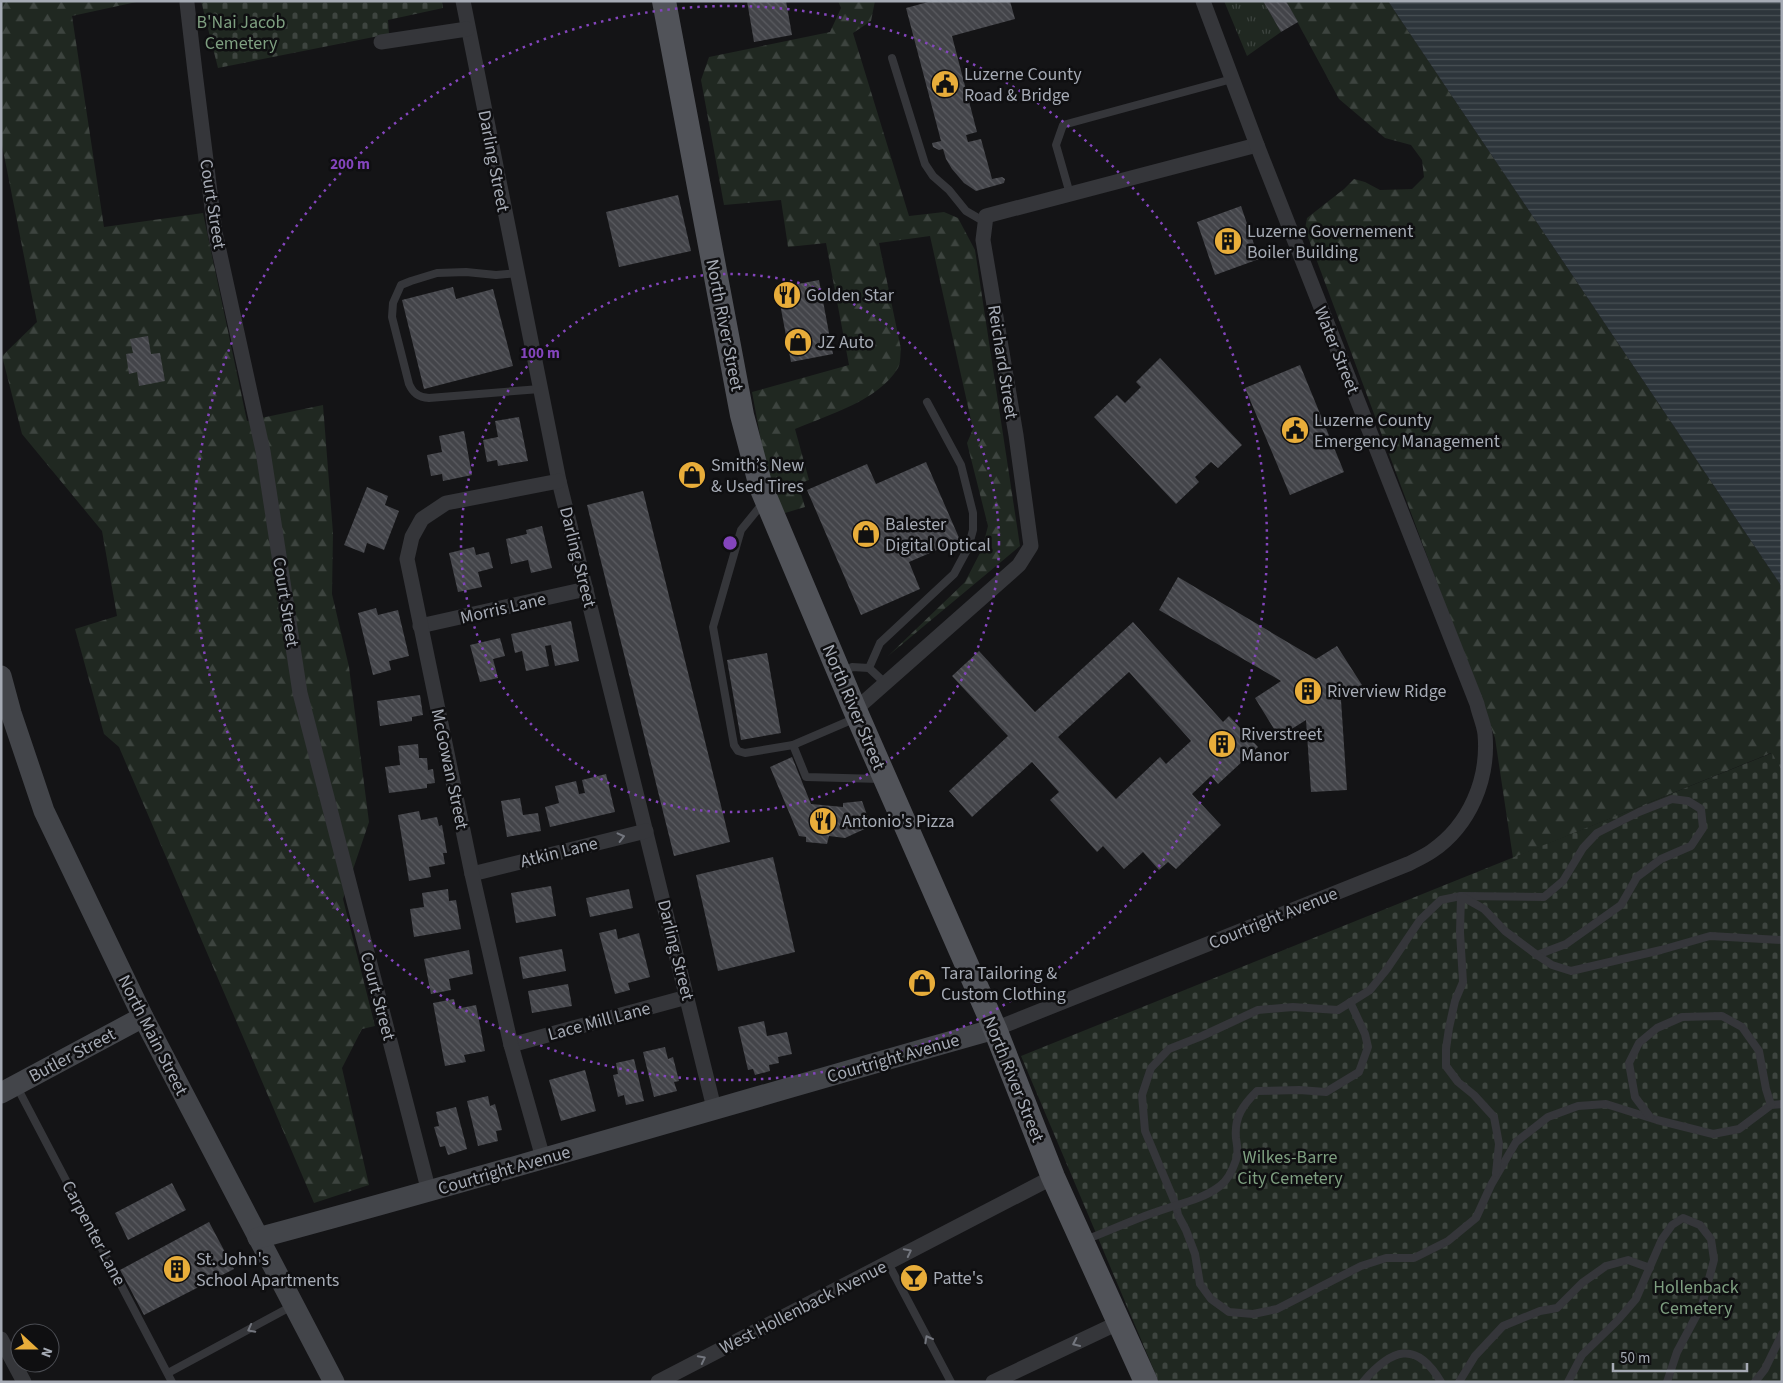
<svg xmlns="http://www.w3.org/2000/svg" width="1783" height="1383" font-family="'Source Sans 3',sans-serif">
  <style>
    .grass { fill: url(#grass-tufts) }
    .forest { fill: url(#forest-firs) }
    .cemetery { fill: url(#cemetery-stones) }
    .water { fill: url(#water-rules) }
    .building { fill: url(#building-back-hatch); fill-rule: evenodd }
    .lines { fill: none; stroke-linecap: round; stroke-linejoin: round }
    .lane { stroke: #35363a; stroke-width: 8 }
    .street { stroke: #35363a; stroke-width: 15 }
    .secondary { stroke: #43454a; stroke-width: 21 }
    .primary { stroke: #515359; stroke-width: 24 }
    .oneway { stroke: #73767e }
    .ring { fill: none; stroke: #8445bd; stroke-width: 2.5; stroke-dasharray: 2.5 5 }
    .labels { text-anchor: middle; stroke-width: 5; stroke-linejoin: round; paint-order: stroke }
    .park-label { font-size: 18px; fill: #7e9f80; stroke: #0f0f11 }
    .poi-label { font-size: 18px; fill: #a6abb5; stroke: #0f0f11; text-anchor: start }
    .street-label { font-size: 18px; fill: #a6abb5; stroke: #0f0f11 }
    .centre { fill: #8445bd; stroke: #0f0f11; stroke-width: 2.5 }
    .ring-label { font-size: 15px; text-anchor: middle; font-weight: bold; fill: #8445bd; stroke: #0f0f11; stroke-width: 5; stroke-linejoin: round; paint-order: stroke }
  </style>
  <defs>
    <pattern id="grass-tufts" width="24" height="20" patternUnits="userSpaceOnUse" patternTransform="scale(1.25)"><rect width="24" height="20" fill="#202821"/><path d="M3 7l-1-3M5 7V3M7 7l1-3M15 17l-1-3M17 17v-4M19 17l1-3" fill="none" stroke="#3d443f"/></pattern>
    <pattern id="forest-firs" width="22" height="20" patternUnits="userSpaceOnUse" patternTransform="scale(1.25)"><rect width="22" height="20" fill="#202821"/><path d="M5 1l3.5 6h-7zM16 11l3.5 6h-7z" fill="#3d443f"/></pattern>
    <pattern id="cemetery-stones" width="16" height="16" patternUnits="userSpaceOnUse" patternTransform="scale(1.25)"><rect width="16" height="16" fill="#202821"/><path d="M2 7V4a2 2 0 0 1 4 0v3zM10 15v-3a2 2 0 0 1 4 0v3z" fill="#3d443f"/></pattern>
    <pattern id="water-rules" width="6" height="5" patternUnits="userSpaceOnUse" patternTransform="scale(1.25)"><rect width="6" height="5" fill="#2d353b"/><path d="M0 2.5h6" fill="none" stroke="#485055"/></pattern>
    <pattern id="building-back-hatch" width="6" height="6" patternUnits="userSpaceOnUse" patternTransform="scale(1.25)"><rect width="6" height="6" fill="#434449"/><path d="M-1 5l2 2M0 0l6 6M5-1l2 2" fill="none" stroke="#5b5c61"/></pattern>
  </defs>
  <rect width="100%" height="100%" fill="#141416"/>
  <polygon class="grass" points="1224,1 1263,1 1281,32 1247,56"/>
  <g class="forest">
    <polygon points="1,1 141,1 72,16 104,227 203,213 247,421 323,405 333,533 332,594 349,667 369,822 343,899 375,1026 362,1029 342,1068 369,1185 314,1203 119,747 104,734 75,629 117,616 102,531 22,434 2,356 37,322 1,140"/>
    <path d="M838,1H875L871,21L853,33L909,216L944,212L958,218L975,250L1020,546L888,656L965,582L982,549L988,526L967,443L973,429L930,236L879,243L901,349C900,354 901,363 898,368C878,401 830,414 795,429L809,480L798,484L805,507L785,513L768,479L752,392L849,365L826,243L788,247L781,200L724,205L701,80L709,57L830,32L841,8Z"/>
    <polygon points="1286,1 1388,1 1782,587 1782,771 1771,753 1513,858 1495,738 1305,229 1307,218 1344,189 1354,179 1365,182 1380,190 1412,189 1424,177 1422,160 1411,145 1385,138 1339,99"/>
  </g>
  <g class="cemetery">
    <polygon points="201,1 442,1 443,8 388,20 389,34 218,68"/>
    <polygon points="1772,753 1782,771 1782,1382 1159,1382 1021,1056"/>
  </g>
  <polygon class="water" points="1388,1 1782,1 1782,587"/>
  <g class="building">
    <polygon points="747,1 786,1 792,35 754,42"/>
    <polygon points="932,1 1010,1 1015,19 952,36 977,132 966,135 968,142 981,139 992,179 1002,177 1005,179 1004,183 976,191 964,183 952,169 946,159 943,149 939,150 933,147 932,143 941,141 906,8"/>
    <polygon points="1263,1 1286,1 1298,22 1281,32"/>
    <polygon points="678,195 691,251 619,267 606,212"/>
    <polygon points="1241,206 1259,259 1215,275 1197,222"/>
    <polygon points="819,280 833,354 791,362 777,288"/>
    <polygon points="453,287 456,299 493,289 513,366 424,389 402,300"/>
    <polygon points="148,336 151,354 160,353 165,381 139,386 137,372 129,374 126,354 133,353 130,339"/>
    <polygon points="1160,358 1242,445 1218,468 1211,462 1195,477 1199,482 1176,504 1094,417 1117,395 1125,403 1141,387 1136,382"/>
    <polygon points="1300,365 1344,472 1290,495 1245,388"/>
    <polygon points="519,417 528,461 498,466 497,460 487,462 483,440 498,437 495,421"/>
    <polygon points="464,431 472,475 443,481 442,474 431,476 427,455 442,452 439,436"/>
    <polygon points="926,462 960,540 909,562 920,589 861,615 807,490 867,464 876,484"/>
    <polygon points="367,487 388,496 385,505 399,511 384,550 367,543 364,553 344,545"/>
    <polygon points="643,491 730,842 674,856 587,505"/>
    <polygon points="542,526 552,568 531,573 528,560 511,564 506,539 527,534 526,530"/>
    <polygon points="474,547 476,555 489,552 493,568 478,572 482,587 458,592 449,553"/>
    <polygon points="1178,577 1316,659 1337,646 1362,685 1337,700 1341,700 1347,790 1311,792 1306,720 1279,737 1255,698 1281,681 1159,610"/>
    <polygon points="376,608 378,615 398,610 409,656 389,661 391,670 373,675 358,613"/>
    <polygon points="571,621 579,661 555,666 551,645 545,646 549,666 526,671 522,651 515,653 511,634"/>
    <path d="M1133,622L1223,722L1229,716L1258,747L1218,784L1211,776L1192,794L1221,825L1176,869L1168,862L1159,870L1143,852L1124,869L1103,846L1097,852L1050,800L1059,792L1032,762L972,817L949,791L1008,736L952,676L979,651L1035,712ZM1129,672L1191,741L1166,764L1160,757L1116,799L1058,737Z"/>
    <polygon points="500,638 505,656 493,659 498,678 480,682 470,645"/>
    <polygon points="767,653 781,733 741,740 727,660"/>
    <polygon points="420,695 423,715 412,717 412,721 380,726 377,701"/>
    <polygon points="418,744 419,758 427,758 428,770 433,769 435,783 427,784 427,788 389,793 385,767 400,765 398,746"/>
    <polygon points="792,757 811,804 843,807 843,803 862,801 871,826 845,838 829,836 827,844 806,842 806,837 799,836 770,767"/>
    <polygon points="606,774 615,812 550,827 545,807 559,803 555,786 576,781 579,794 585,793 582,780"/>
    <polygon points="520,798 523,815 538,813 541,831 507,837 501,801"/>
    <polygon points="419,811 421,820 437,817 439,826 442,825 447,853 443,853 445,864 429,867 431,877 409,881 398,815"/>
    <polygon points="773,857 795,952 718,971 696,875"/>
    <polygon points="551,886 556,916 516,923 511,893"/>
    <polygon points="448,889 449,901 456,900 461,929 414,937 410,909 424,907 422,893"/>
    <polygon points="629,889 633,908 590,917 586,898"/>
    <polygon points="616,929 618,939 639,933 650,977 628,983 630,990 615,994 599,933"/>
    <polygon points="562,949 566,971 523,979 519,957"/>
    <polygon points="469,950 473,974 449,979 451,990 431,994 424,959"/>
    <polygon points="568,984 572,1006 532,1013 528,991"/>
    <polygon points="454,999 456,1009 476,1005 485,1051 464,1055 466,1062 445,1066 433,1003"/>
    <polygon points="764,1021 767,1036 787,1032 792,1054 778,1057 779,1063 769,1065 770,1071 755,1075 753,1069 748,1070 738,1027"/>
    <polygon points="665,1047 668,1059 673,1057 679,1081 674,1082 677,1091 654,1097 643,1052"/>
    <polygon points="634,1059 644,1101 626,1105 624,1095 618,1097 613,1075 618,1074 616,1063"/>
    <polygon points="585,1070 596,1111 561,1121 549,1080"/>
    <polygon points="488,1096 490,1106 495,1104 502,1130 496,1131 498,1141 478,1146 467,1101"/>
    <polygon points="456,1107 467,1149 448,1155 445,1146 440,1147 434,1127 439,1126 436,1112"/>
    <polygon points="172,1183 186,1210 128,1240 115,1213"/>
    <polygon points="209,1222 234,1269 144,1315 120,1270"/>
  </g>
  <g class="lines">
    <g class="lane">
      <polyline points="892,58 925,164 933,176 949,190 966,211 985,222"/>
      <polyline points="1070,194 1056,145 1063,125 1232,79"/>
      <path d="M517,273L496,275L466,272L437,273L411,281L401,285L393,303L392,317L409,384C413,393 418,397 429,398L540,389"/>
      <polyline points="763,503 741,530 713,627 734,745 738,751 745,753 793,745"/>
      <polyline points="869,668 880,643 954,574 968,548 973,530 973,513 961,465 927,402"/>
      <polyline points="842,674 852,667 869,668 885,683"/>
      <polyline points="856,718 793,745 806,777 881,779"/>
      <polyline points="1537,955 1566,944 1621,905 1637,877 1661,859 1691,846 1703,828 1701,809 1688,801 1672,799 1639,812 1597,833 1583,848 1563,881 1544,897 1461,896 1441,900 1420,920 1387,969 1370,990 1338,1010 1293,1007 1258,1010 1202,1036 1169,1049 1151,1068 1142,1095 1145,1131 1176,1205 1178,1215 1186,1230 1195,1254 1200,1284 1211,1299 1229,1312 1253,1314 1277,1309 1361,1266 1386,1258 1414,1258 1448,1241 1476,1218 1491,1185 1516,1142 1548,1117 1578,1106 1606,1104 1657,1120 1713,1134 1739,1129 1771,1105 1782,1104"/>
      <polyline points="17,1087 172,1382"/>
      <polyline points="1650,1117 1635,1097 1629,1063 1639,1043 1657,1028 1682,1017 1722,1016 1742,1027 1759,1051 1766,1089 1771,1105"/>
      <polyline points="1496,1173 1499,1144 1494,1117 1474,1095 1458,1082 1446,1066 1446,1049 1449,1028 1455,1001 1463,982 1460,932 1461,896 1484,909 1505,931 1537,955 1552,965 1571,971 1661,950 1710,936 1782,940"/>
      <path d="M1085,1240C1109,1231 1132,1220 1156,1212C1177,1204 1202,1200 1220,1186C1228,1180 1233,1169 1236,1160C1239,1153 1237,1146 1236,1138C1234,1117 1243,1105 1257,1091L1299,1090L1326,1092L1359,1072L1368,1047L1365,1034L1350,1002"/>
      <polyline points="888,1263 951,1382"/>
      <polyline points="168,1373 292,1306"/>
      <path d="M1363,1382C1391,1349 1416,1339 1441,1382"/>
      <polyline points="1459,1382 1475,1356 1503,1326 1540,1311 1557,1308 1582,1283 1606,1266 1628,1260 1650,1268"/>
      <polyline points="1568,1382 1582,1355 1617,1321 1636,1299 1662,1239 1672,1225 1683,1218 1700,1225 1711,1239 1714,1260 1702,1305 1677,1352 1667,1382"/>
      <polyline points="1755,1382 1765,1369 1782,1334"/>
    </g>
    <g class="street">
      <polyline points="463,1 559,481 714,1108"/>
      <polyline points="187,3 195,72 215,232 263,451 300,693 429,1192"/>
      <polyline points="381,42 467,29"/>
      <polyline points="420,626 586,589"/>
      <polyline points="855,710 1019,565 1031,546 1016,435 983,240 986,216 1257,145"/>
      <polyline points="472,874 646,831"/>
      <path d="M995,1029L1408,864C1416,860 1425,856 1432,851C1470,825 1489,779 1485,734C1484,724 1479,714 1477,704L1257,145L1203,1"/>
      <polyline points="511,1045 687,997"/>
      <polyline points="543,1158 511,1045 472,874 407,559 412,537 422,519 446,503 559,481"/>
      <polyline points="1,1339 24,1382"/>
      <polyline points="658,1382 1053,1177"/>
      <polyline points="993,1382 1120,1322"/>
    </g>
    <g class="secondary">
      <polyline points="1,676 11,713 44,811 143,1017 334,1382"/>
      <polyline points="1,1093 143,1017"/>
      <path d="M258,1238C505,1172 749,1098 995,1029"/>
    </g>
    <polyline class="primary" points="664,1 742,415 761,487 855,710 995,1029 1053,1177 1146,1382"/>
  </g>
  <defs><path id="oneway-chevron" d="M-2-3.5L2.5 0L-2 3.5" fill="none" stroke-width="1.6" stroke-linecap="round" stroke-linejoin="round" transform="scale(1.25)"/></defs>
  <g class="oneway">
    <use href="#oneway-chevron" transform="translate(621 837) rotate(-14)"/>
    <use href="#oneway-chevron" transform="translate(908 1252) rotate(-27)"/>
    <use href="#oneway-chevron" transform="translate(251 1329) rotate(152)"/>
    <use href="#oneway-chevron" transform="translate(928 1339) rotate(-118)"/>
    <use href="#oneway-chevron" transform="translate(1076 1343) rotate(155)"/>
    <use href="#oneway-chevron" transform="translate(702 1359) rotate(-27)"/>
  </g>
  <g class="ring">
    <circle cx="730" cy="543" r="269"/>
    <circle cx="730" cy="543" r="537"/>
  </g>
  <defs>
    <symbol id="civic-disc" viewBox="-11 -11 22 22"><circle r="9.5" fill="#e8ad3a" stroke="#0f0f11"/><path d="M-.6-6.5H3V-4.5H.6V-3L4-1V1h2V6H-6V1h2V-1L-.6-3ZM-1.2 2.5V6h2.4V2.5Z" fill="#111"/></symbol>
    <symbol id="building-disc" viewBox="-11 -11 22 22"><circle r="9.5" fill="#e8ad3a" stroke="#0f0f11"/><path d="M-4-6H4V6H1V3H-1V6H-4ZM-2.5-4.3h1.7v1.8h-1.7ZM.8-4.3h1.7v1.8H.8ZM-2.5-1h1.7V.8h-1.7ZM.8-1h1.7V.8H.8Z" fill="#111"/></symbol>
    <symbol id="restaurant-disc" viewBox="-11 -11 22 22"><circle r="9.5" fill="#e8ad3a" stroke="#0f0f11"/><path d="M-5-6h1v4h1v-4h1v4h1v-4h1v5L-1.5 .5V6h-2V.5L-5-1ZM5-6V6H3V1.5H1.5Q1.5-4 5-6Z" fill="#111"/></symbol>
    <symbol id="shop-disc" viewBox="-11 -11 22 22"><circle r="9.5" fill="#e8ad3a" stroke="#0f0f11"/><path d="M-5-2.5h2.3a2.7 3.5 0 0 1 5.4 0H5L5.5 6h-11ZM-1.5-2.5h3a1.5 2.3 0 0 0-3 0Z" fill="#111"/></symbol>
    <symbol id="bar-disc" viewBox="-11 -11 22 22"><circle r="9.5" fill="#e8ad3a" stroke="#0f0f11"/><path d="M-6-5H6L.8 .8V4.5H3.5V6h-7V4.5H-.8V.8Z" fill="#111"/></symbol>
  </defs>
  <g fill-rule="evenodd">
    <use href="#civic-disc" x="929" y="68" width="32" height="32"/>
    <use href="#building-disc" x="1212" y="225" width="32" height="32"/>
    <use href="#restaurant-disc" x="771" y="279" width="32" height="32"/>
    <use href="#shop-disc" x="782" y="326" width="32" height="32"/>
    <use href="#civic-disc" x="1279" y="414" width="32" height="32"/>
    <use href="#shop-disc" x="676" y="459" width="32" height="32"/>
    <use href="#shop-disc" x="850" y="518" width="32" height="32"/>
    <use href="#building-disc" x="1292" y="675" width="32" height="32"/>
    <use href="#building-disc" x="1206" y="728" width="32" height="32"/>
    <use href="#restaurant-disc" x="807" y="805" width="32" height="32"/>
    <use href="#shop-disc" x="906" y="967" width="32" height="32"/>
    <use href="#building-disc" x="161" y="1253" width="32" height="32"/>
    <use href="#bar-disc" x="898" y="1262" width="32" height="32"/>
  </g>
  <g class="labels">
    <g class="park-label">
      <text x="241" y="28">B'Nai Jacob<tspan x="241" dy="21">Cemetery</tspan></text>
      <text x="1290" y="1163">Wilkes-Barre<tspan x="1290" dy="21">City Cemetery</tspan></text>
      <text x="1696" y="1293">Hollenback<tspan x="1696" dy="21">Cemetery</tspan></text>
    </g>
    <g class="poi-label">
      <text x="964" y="80">Luzerne County<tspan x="964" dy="21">Road &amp; Bridge</tspan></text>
      <text x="1247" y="237">Luzerne Governement<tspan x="1247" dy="21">Boiler Building</tspan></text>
      <text x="806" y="301">Golden Star</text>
      <text x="817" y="348">JZ Auto</text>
      <text x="1314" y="426">Luzerne County<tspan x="1314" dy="21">Emergency Management</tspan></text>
      <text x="711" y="471">Smith’s New<tspan x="711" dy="21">&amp; Used Tires</tspan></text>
      <text x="885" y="530">Balester<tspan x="885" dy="21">Digital Optical</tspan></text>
      <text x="1327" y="697">Riverview Ridge</text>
      <text x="1241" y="740">Riverstreet<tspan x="1241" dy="21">Manor</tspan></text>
      <text x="842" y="827">Antonio's Pizza</text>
      <text x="941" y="979">Tara Tailoring &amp;<tspan x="941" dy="21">Custom Clothing</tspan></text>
      <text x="196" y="1265">St. John's<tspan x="196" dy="21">School Apartments</tspan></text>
      <text x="933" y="1284">Patte's</text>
    </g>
    <g class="street-label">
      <text transform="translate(494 161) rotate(79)" y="6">Darling Street</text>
      <text transform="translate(213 204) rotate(81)" y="6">Court Street</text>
      <text transform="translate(725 325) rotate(79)" y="6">North River Street</text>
      <text transform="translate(1337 350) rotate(68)" y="6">Water Street</text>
      <text transform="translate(1003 362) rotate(81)" y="6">Reichard Street</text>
      <text transform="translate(578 557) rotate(76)" y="6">Darling Street</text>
      <text transform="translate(286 602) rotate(81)" y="6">Court Street</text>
      <text transform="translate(503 608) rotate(-13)" y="6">Morris Lane</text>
      <text transform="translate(854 707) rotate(67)" y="6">North River Street</text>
      <text transform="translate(450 769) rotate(78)" y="6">McGowan Street</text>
      <text transform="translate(559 852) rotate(-14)" y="6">Atkin Lane</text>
      <text transform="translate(1273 918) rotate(-22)" y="6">Courtright Avenue</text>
      <text transform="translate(676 950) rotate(76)" y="6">Darling Street</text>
      <text transform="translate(378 996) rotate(75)" y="6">Court Street</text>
      <text transform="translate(599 1021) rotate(-15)" y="6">Lace Mill Lane</text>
      <text transform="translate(153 1035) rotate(63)" y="6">North Main Street</text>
      <text transform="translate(72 1055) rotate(-28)" y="6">Butler Street</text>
      <text transform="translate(893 1058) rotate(-16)" y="6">Courtright Avenue</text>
      <text transform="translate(1014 1079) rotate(68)" y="6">North River Street</text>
      <text transform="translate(504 1170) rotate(-16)" y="6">Courtright Avenue</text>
      <text transform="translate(94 1233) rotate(62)" y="6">Carpenter Lane</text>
      <text transform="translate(803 1307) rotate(-27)" y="6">West Hollenback Avenue</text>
    </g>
  </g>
  <circle cx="730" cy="543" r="8" class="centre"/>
  <g class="ring-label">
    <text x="350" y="169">200 m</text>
    <text x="540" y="358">100 m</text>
  </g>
  <rect width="1783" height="1383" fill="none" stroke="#a6abb5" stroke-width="5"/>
  <g transform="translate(35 1348) rotate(111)"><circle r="24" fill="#0f0f11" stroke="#4b4d53"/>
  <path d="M0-4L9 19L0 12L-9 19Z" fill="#e8ad3a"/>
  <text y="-8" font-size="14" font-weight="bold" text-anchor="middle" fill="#a6abb5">N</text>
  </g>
  <path d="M1613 1363v8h134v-8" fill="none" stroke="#a6abb5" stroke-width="2.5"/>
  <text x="1620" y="1363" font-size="15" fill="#a6abb5" stroke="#0f0f11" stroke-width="4" paint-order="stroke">50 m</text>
</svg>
